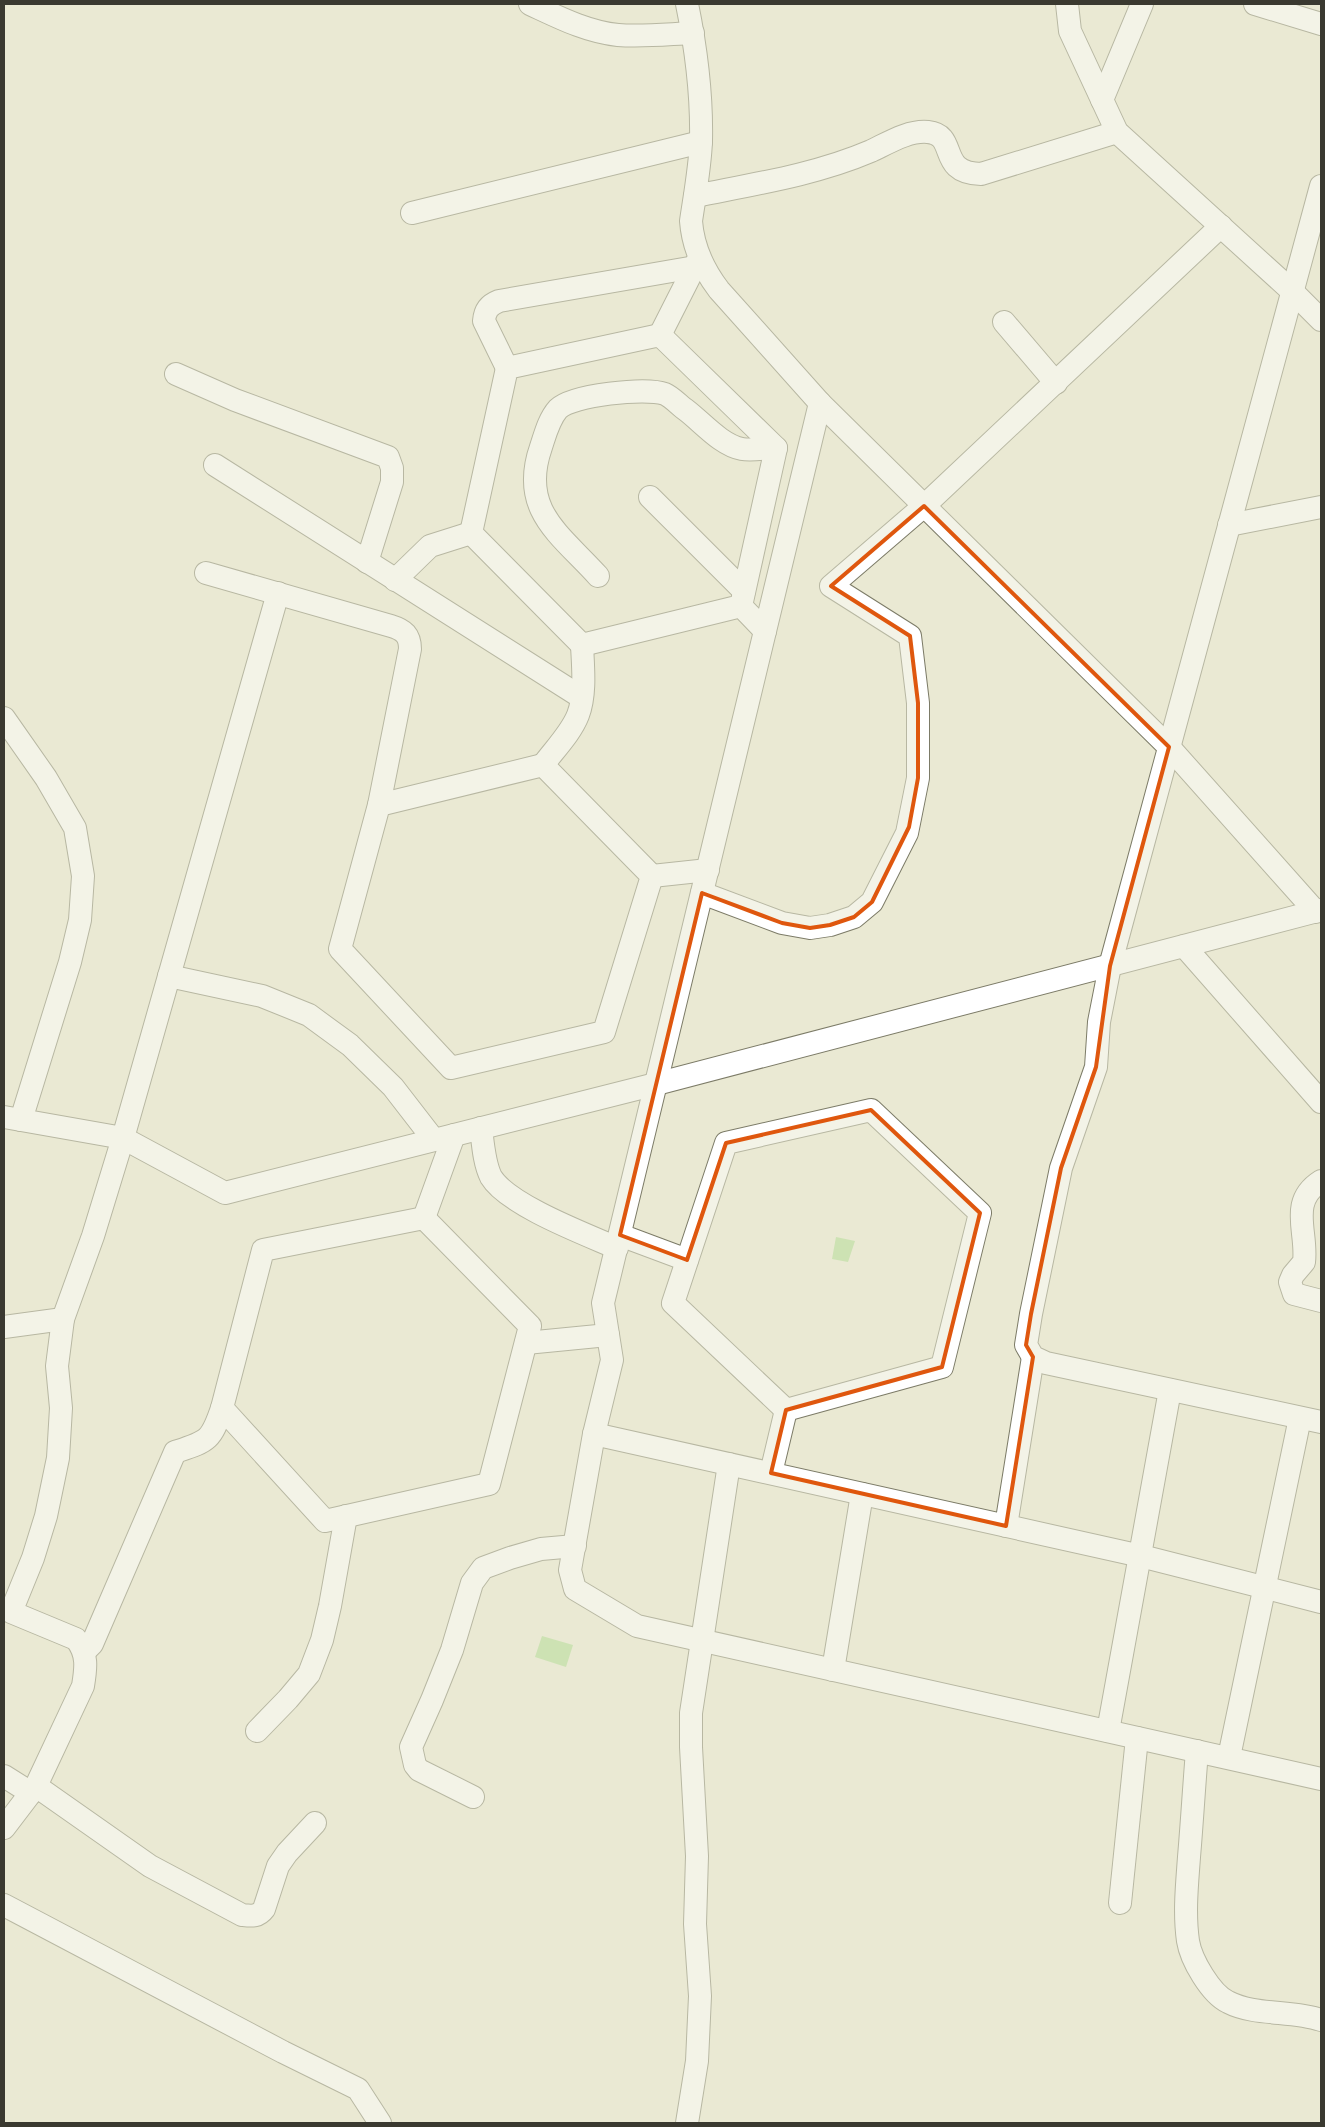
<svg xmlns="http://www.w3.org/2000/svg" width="1325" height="2127" font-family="Cabin,sans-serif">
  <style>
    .building { fill: #abda8d }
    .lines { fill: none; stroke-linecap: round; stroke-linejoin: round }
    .minor-casing { stroke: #7c7b67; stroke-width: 24 }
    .minor { stroke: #fff; stroke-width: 22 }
    .marked { fill: none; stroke: #df570e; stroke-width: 4; stroke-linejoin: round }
  </style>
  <rect width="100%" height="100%" fill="#eae9d3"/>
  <g class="building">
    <polygon points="836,1237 855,1241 848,1262 832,1259"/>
    <polygon points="542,1636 573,1645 566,1667 535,1657"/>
  </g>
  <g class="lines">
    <defs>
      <g id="minor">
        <path d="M530,4C558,17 587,32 618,35C643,37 669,34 693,33"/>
        <path d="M687,4C696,48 702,95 701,141C700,167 695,194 691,221C693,248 703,269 719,290L820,403L1169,747L1316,912"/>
        <polyline points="1067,4 1070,31 1117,132 1293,292 1321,320"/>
        <polyline points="1255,4 1321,24"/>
        <polyline points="1102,100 1142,4"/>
        <polyline points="1321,186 1110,966 1099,1022 1096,1067 1061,1168 1031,1314 1026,1345 1033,1357 1046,1363 1321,1422"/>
        <path d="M695,196C754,184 815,175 871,151C888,143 909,130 928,132C959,135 936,173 981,174L1117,132"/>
        <polyline points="412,213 701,142"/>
        <polyline points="1004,322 1056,383"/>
        <polyline points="660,335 699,258"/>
        <path d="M507,368L484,321C485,310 489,305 499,301L695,267"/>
        <polyline points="176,374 235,400 388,457 392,468 392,482 367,562"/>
        <polyline points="820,403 603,1303 612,1360 594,1434 570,1570 575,1589 637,1626 1321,1779"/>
        <polyline points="215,465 581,697"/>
        <polyline points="650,497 744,591"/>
        <polyline points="1229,525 1321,507"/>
        <path d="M206,573L391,626C404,630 410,635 410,649L379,805"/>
        <path d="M598,576C560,534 519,510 541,447C545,435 549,419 558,409C572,395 646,387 665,394C672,397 680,406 686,410C703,423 721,445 742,449C752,451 765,448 776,448"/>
        <polyline points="395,580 430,546 471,533"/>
        <polyline points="741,606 582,645 471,533 507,368 660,335 776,448 741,606 765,631"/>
        <polyline points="4,718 46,778 75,828 83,876 80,920 70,962 21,1120"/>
        <polygon points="543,765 652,876 604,1032 451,1068 340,949 379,805"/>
        <path d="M543,765C554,750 571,733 578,715C586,694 583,667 582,645"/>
        <polyline points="652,876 708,870"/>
        <polyline points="702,893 782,923 810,928 830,925 854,917 872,902 907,833 918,778 918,703 910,636 831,586 924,506 1221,226"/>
        <polyline points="1184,946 1321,1102"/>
        <polyline points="169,976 262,996 309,1015 350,1045 393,1087 434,1140"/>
        <polygon points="871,1110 980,1213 942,1367 786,1410 673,1303 726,1143"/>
        <polyline points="4,1117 123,1138 225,1193 656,1084 1321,910"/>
        <path d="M481,1128C483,1144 484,1163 491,1177C508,1205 585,1234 617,1248"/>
        <path d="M1321,1181C1288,1202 1308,1232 1304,1262L1293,1275L1290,1282L1294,1294L1321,1301"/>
        <polygon points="424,1218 530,1326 489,1484 325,1521 222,1408 263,1250"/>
        <polyline points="424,1218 454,1135"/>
        <polyline points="620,1235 687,1260"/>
        <polyline points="4,1327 63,1319"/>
        <polyline points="526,1343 608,1335"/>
        <polyline points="594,1434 1141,1556 1321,1602"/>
        <polyline points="771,1473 786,1410"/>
        <polyline points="1006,1526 1033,1357"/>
        <path d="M84,1652L92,1644L175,1452C208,1441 211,1441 222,1408"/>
        <polyline points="833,1670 862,1494"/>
        <polyline points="257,1731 288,1699 309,1674 322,1640 330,1606 346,1516"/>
        <polyline points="1108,1731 1170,1390"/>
        <path d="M1197,1751C1194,1787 1192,1822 1189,1857C1187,1885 1184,1913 1188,1941C1191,1960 1211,1994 1228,2002C1255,2016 1292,2010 1321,2020"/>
        <polyline points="1229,1757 1300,1418"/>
        <polyline points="4,1776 31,1793"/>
        <path d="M36,1786L150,1866L242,1915C252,1916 258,1917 264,1909L278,1866L287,1853L315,1823"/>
        <polyline points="473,1797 419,1770 415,1765 411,1747 432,1700 452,1650 472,1583 483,1568 510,1558 541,1549 575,1546"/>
        <path d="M4,1828L36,1786L83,1686C86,1668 88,1654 76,1639L11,1612L33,1558L46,1516L58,1458L61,1408L57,1366L63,1319L93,1236L123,1138L278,593"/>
        <polyline points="1120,1903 1137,1738"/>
        <polyline points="4,1905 283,2052 358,2089 380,2123"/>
        <polyline points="687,2123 697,2061 700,1996 695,1924 697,1856 691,1747 691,1713 729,1464"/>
      </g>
    </defs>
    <use href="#minor" class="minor-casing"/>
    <use href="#minor" class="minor"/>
  </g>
  <path d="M0 0H1325V2127H0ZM924,506L1169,747L1110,966L1096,1067L1061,1168L1031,1314L1026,1345L1033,1357L1006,1526L771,1473L786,1410L942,1367L980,1213L871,1110L726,1143L687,1260L620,1235L702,893L782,923L810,928L830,925L854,917L872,902L909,827L918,778V703L910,636L831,586Z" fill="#eae9d3" fill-opacity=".55" fill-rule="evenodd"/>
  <path class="marked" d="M924,506L1169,747L1110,966L1096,1067L1061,1168L1031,1314L1026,1345L1033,1357L1006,1526L771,1473L786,1410L942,1367L980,1213L871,1110L726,1143L687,1260L620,1235L702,893L782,923L810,928L830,925L854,917L872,902L909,827L918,778V703L910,636L831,586Z"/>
  <rect width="1325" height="2127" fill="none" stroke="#3a3930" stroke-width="10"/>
</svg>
